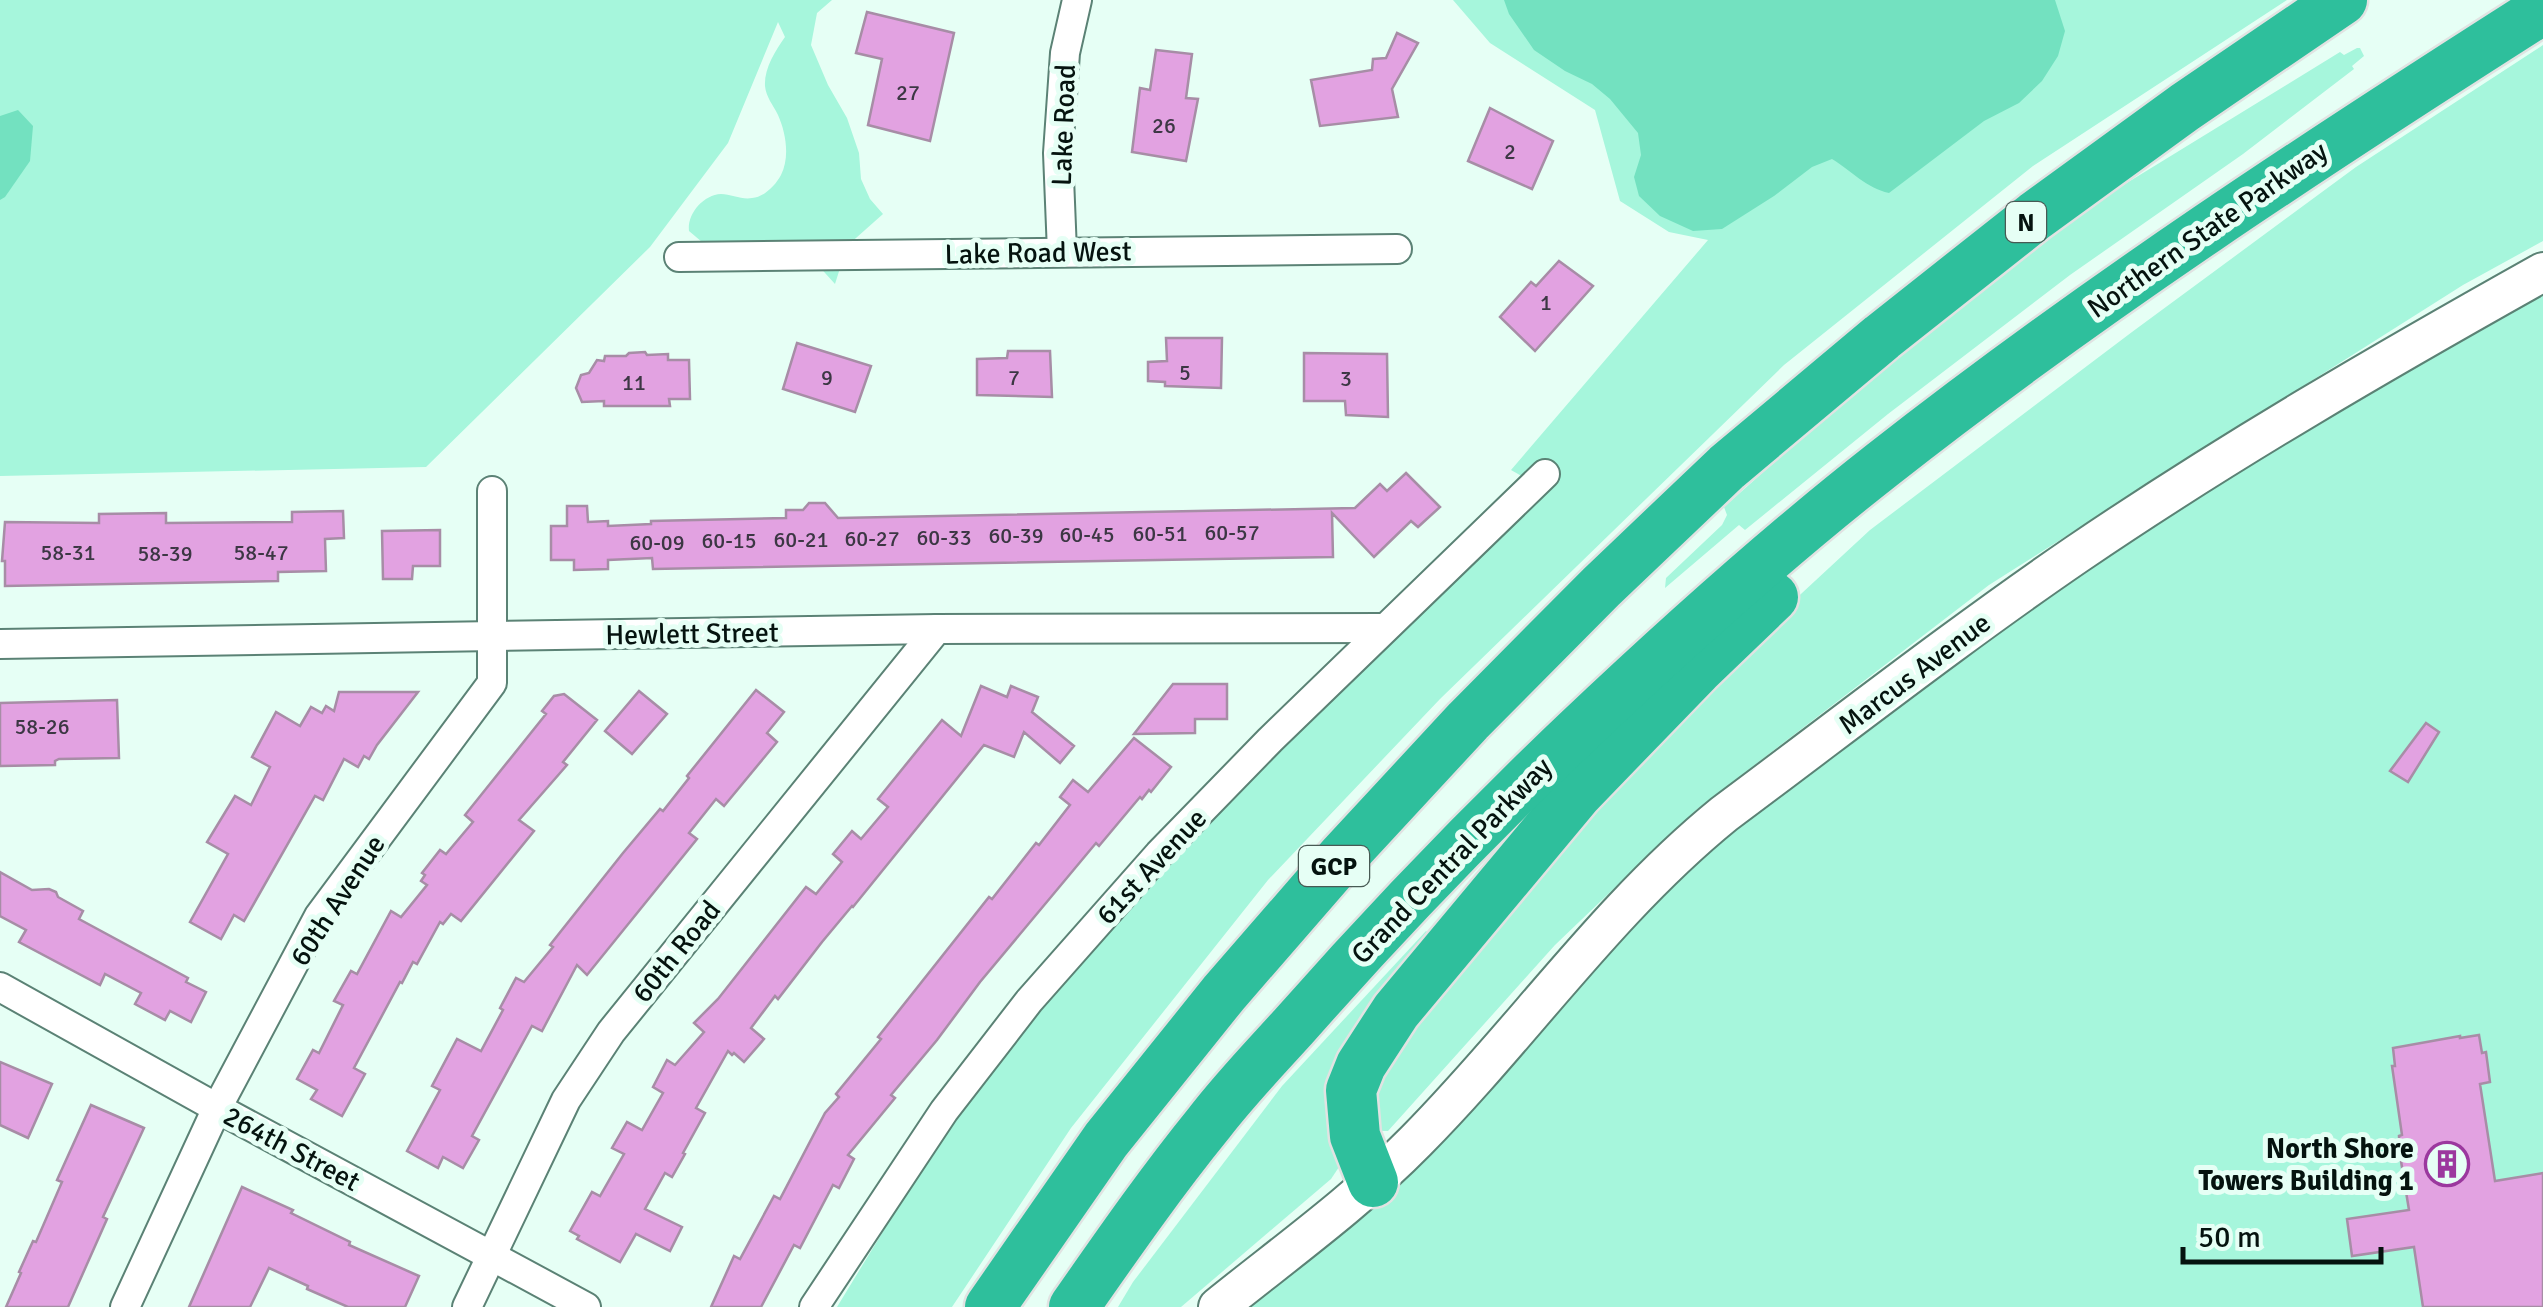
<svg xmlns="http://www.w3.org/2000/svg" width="2543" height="1307" font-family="Signika,sans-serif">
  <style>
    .green { fill: #a6f6dc }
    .water { fill: #73e1c0 }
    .building { fill: #e2a2e1; stroke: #a78da6; stroke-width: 2.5 }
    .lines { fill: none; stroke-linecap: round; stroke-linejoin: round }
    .street-casing { stroke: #5b8275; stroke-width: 32 }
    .secondary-casing { stroke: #5b8275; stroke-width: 42 }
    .highway-casing { stroke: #e1e3e2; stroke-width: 55 }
    .street { stroke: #fff; stroke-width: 28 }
    .secondary { stroke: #fff; stroke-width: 38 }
    .highway { stroke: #2ebf9c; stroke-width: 50 }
    .labels { text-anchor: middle; stroke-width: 10; stroke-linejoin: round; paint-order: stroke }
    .number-label { font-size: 22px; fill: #3c3744 }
    .shield { fill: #e6fff5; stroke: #485a54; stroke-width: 2.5 }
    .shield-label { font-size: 25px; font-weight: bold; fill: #05130f }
    .street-label { font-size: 28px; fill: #05130f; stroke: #e6fff5 }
    .poi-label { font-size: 28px; font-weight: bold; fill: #05130f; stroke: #e6fff5; text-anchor: end }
  </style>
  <rect width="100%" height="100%" fill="#e6fff5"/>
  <g class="green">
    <path d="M0,0H832L817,13L811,45L828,85L847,118L859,153L861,179L870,199L883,214L847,246L835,284L816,263L740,245L702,242L689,231C687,214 703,195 721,194C731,194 742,200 752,198C764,197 775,186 781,175C790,157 786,133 778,115C773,105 766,97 765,86C764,69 775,51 785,37L778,22L728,143L650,247L426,467L0,476Z"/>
    <polygon points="1453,0 2287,0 2033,166 1784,365 1440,699 1268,880 1071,1128 952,1307 837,1307 937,1143 1058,986 1183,841 1539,486 1511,470 1708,240 1669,232 1620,201 1595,110 1490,43"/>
    <polygon points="2543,45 2543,241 2463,285 1989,585 1696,810 1555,945 1388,1131 1369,1131 1368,1076 1680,706 1870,530 2132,332 2356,167"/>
    <polygon points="2357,48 2360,48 2364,56 2352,66 2354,69 2243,154 2070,275 1888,414 1745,530 1739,525 1665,588 1666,578 1722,525 1727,515 1724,507 1849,396 2099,200 2340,52 2344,55"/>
    <polygon points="2543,272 2543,1307 1218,1307 1373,1182 1630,900 2020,594"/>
    <polygon points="1426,931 1436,939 1341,1164 1331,1179 1181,1307 1118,1307 1133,1282 1282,1086"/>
  </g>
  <g class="water">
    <path d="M1504,0H2055L2065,31L2058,56L2042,81L2019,103L1984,121L1889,193C1866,188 1852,171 1832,159L1812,167L1774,196L1722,229L1693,231L1660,216L1639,196L1634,177L1641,155L1638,133L1610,99L1592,84L1565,71L1534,50L1509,14Z"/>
    <polygon points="18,110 33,126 30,161 5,197 0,200 0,116"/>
  </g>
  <g class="building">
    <polygon points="867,12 954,33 930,141 868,125 882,59 856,53"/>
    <polygon points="1397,33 1418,43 1392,89 1398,117 1320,126 1311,80 1372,70 1373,59 1386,58"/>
    <polygon points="1156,50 1192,54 1186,98 1198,99 1186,161 1132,152 1140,88 1150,90"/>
    <polygon points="1490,108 1553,141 1532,189 1468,161"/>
    <polygon points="1559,261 1593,286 1535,351 1500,317 1531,282 1536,286"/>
    <polygon points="1166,338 1222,338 1221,388 1165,386 1165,382 1148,381 1148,362 1167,361"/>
    <polygon points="797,343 871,366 855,412 783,389"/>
    <polygon points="1008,351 1050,351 1052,397 977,395 977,359 1007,358"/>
    <polygon points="645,352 647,355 668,354 668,360 689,360 690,399 669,399 670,406 604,406 604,401 582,402 576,388 581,375 589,373 597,360 604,361 605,356 626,356 629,353"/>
    <polygon points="1304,353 1387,354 1388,417 1346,415 1345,401 1304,401"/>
    <polygon points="1406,473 1440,507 1418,527 1411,521 1374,557 1332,513 1333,557 653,569 652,558 608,560 608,569 574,570 574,560 551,560 551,526 567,526 567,506 587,506 588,522 608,521 608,526 651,524 651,521 786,518 786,510 803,510 809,503 825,503 838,518 1355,508 1380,484 1387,491"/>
    <polygon points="343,511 344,538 325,539 326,571 278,572 278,581 5,586 5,561 2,561 5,522 99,523 99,514 166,513 166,523 292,522 292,512"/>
    <polygon points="440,530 440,566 413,566 412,579 383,579 382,531"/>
    <polygon points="1173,684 1227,684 1227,719 1195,719 1195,733 1134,734"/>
    <polygon points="981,686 1007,697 1011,686 1038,697 1032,712 1074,746 1060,763 1024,732 1014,757 984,745 853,907 852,906 822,942 778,999 775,996 751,1028 764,1039 744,1062 734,1053 732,1055 728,1051 696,1108 705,1113 683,1153 685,1154 672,1177 665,1173 645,1209 682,1227 670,1251 636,1234 620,1262 577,1239 579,1236 570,1231 592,1192 600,1196 624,1154 612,1148 627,1122 642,1130 663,1093 653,1087 667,1060 675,1065 704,1032 694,1023 718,999 806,887 816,894 842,862 833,854 852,831 861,839 888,807 878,799 942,720 961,736"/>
    <polygon points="756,690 784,712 767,733 777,742 724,806 716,799 689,833 697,839 587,975 577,965 542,1031 532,1026 472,1136 479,1140 463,1168 443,1157 438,1168 407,1151 440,1090 432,1086 457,1039 481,1051 503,1010 500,1008 516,978 524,982 553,947 550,945 623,853 660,809 663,811 689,778 687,776"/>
    <polygon points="639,691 667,714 632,754 605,731"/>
    <polygon points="339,692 418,692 377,745 369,759 364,756 358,767 344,759 323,800 315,796 244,921 234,915 221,939 190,922 228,854 207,842 235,796 251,805 270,767 252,757 276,712 300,726 311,707 322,713 326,706 334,711"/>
    <polygon points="564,694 597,720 563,762 567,765 519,820 534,831 461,921 451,914 443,924 440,922 417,964 413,962 402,983 400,982 354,1068 365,1074 342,1116 311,1099 317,1090 297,1079 313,1050 319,1053 343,1005 334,1001 351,971 357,974 391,911 401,917 427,885 421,881 425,875 422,873 440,850 446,854 473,822 465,815 546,714 542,711 554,696"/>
    <polygon points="117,700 119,758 59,759 55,761 55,765 0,766 0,703"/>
    <polygon points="2426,723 2439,732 2408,782 2390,771"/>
    <polygon points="1134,738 1171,767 1151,792 1149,790 1142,799 1140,797 1099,846 1096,843 980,982 937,1040 891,1095 895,1098 848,1155 854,1159 839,1188 833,1185 800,1248 794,1245 761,1307 711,1307 734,1256 740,1259 774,1196 780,1199 825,1113 839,1097 836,1094 881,1039 878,1037 989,897 992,899 1036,843 1039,845 1070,805 1060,797 1073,780 1088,792"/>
    <polygon points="0,872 32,890 49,889 56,892 58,897 83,911 79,919 188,978 186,982 206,992 191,1022 170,1011 165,1020 135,1004 141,993 105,974 100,985 19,942 26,930 0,916"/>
    <polygon points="2479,1035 2482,1053 2486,1052 2490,1082 2480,1084 2495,1181 2543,1173 2543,1307 2423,1307 2414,1247 2352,1256 2347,1219 2409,1210 2400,1155 2399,1136 2402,1135 2392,1066 2395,1066 2393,1048 2460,1036 2460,1038"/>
    <polygon points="0,1062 52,1084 28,1138 0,1125"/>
    <polygon points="91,1105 144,1128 103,1217 107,1219 68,1307 6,1307 21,1273 19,1272 33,1241 36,1242 62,1182 57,1180"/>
    <polygon points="242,1187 293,1210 291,1213 350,1242 349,1245 419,1276 405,1307 348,1307 307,1289 308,1286 269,1268 250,1307 189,1307"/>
  </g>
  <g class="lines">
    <defs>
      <g id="street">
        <polyline points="1062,252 1058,153 1065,53 1077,0"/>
        <polyline points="679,257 1397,249"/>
        <polyline points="0,644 937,629 1384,628"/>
        <polyline points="0,987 217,1108 586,1307"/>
        <polyline points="125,1307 217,1108 319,916 492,683 492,491"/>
        <polyline points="467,1307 566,1100 611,1032 937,629"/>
        <polyline points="814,1307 944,1111 1029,1001 1159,854 1270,740 1545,474"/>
      </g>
      <path id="secondary" d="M1218,1307C1285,1253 1356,1202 1416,1141C1522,1034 1606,910 1724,814C1841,727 1957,636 2077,554C2227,452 2384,361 2543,272"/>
      <g id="highway">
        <polyline points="1373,1182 1355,1136 1351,1090 1361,1065 1396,1011 1578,793 1697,670 1773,597"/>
        <polyline points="990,1307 1106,1140 1224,993 1343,856 1468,721 1601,587 1727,467 1882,337 2035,216 2185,107 2342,0"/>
        <path d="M1074,1307C1118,1244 1161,1182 1209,1123C1235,1089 1265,1058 1294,1026C1384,924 1477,827 1576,733C1674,640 1775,549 1882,465C2093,299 2317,153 2543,9"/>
      </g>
    </defs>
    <use href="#street" class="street-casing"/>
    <use href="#secondary" class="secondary-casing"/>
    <use href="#highway" class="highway-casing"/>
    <use href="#street" class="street"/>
    <use href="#secondary" class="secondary"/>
    <use href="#highway" class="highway"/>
  </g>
  <defs>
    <symbol id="building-ring" viewBox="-11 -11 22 22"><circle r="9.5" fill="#e6fff5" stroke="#9b389e" stroke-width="1.5"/><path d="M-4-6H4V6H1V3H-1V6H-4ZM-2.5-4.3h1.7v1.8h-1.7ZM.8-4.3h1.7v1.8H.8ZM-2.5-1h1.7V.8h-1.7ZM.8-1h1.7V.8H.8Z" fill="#9b389e"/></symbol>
  </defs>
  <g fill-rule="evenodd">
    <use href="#building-ring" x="2422" y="1139" width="50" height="50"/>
  </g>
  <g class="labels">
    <g class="number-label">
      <text x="908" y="100">27</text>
      <text x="1164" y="133">26</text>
      <text x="1510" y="159">2</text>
      <text x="1546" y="310">1</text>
      <text x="1185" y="380">5</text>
      <text x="827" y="385">9</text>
      <text x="1014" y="385">7</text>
      <text x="1346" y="386">3</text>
      <text x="634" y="390">11</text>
      <text x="1232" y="540">60-57</text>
      <text x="1160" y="541">60-51</text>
      <text x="1087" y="542">60-45</text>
      <text x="1016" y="543">60-39</text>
      <text x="944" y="545">60-33</text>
      <text x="872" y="546">60-27</text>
      <text x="801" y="547">60-21</text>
      <text x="729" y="548">60-15</text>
      <text x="657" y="550">60-09</text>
      <text x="68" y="560">58-31</text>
      <text x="261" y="560">58-47</text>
      <text x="165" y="561">58-39</text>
      <text x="42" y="734">58-26</text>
    </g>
    <g class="shield">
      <rect x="2006" y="202" width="40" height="40" rx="8"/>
      <rect x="1299" y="846" width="70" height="40" rx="8"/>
    </g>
    <g class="shield-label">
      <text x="2026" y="231">N</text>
      <text x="1334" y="875">GCP</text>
    </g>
    <g class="street-label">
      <text transform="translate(1063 125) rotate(-88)" y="10">Lake Road</text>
      <text transform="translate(2207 229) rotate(-35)" y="10">Northern State Parkway</text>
      <text transform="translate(1038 252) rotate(-1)" y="10">Lake Road West</text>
      <text transform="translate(692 633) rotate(-1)" y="10">Hewlett Street</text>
      <text transform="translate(1914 673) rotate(-37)" y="10">Marcus Avenue</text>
      <text transform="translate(1451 860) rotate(-46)" y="10">Grand Central Parkway</text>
      <text transform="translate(1151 866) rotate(-47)" y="10">61st Avenue</text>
      <text transform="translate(337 900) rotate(-57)" y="10">60th Avenue</text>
      <text transform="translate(676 951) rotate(-51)" y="10">60th Road</text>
      <text transform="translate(292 1148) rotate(28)" y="10">264th Street</text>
    </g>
    <g class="poi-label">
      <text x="2414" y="1158">North Shore<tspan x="2414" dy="32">Towers Building 1</tspan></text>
    </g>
  </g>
  <path d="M2183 1247v15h198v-15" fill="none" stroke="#05130f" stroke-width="5"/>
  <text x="2198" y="1247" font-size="30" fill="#05130f" stroke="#e6fff5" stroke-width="8" paint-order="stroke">50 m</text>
</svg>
